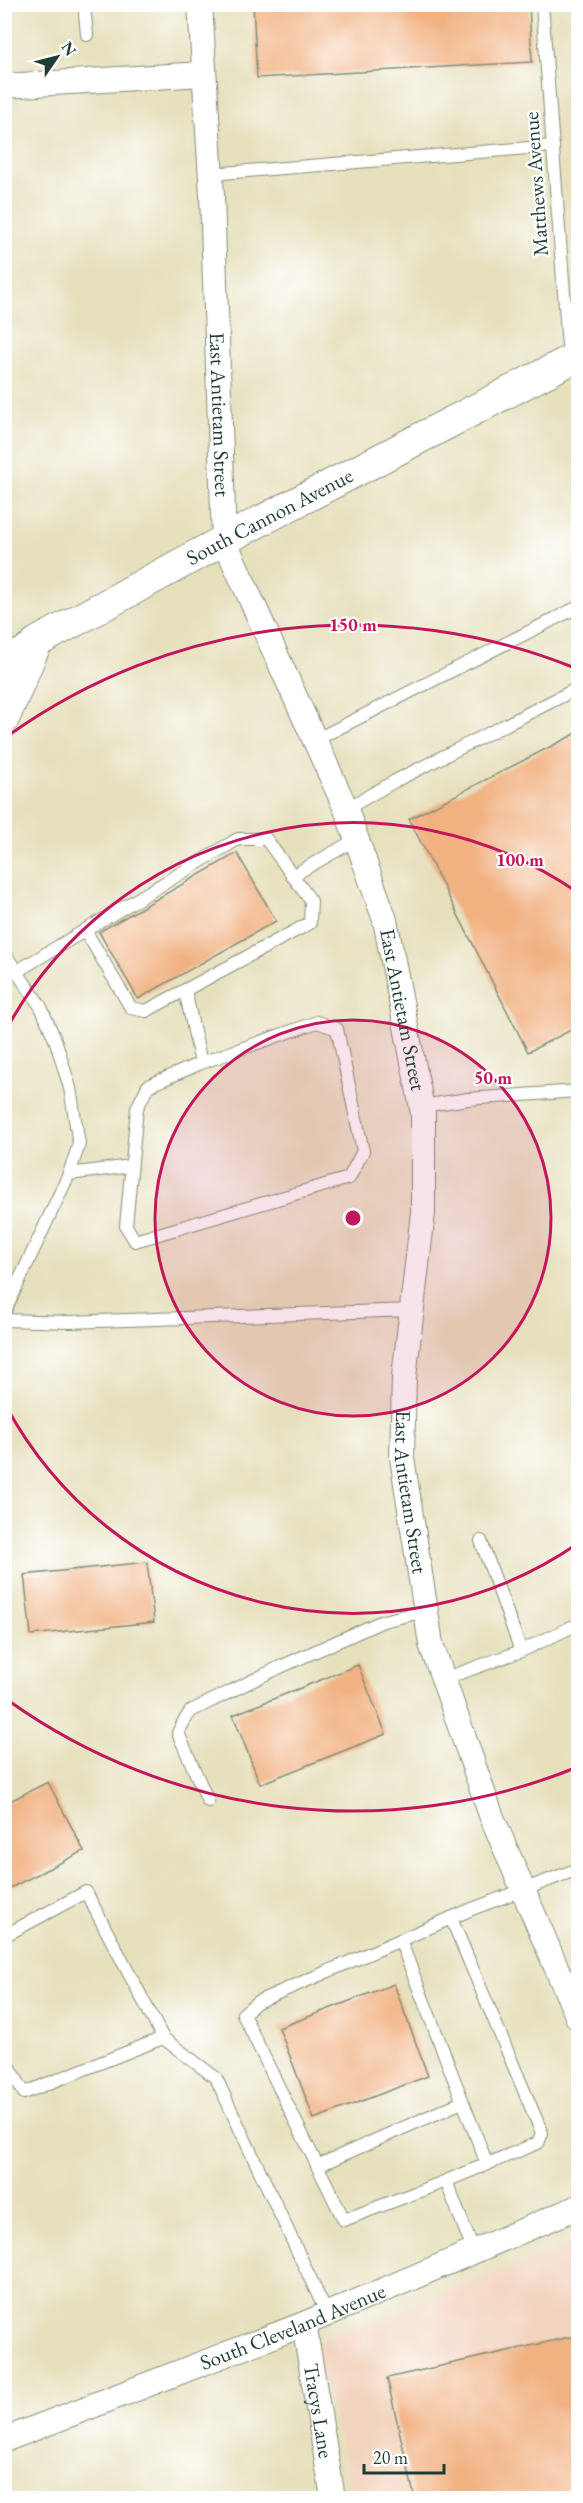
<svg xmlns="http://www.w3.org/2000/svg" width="583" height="2503" font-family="'EB Garamond',serif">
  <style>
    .built { fill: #f3d4bf }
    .building { fill: #f1b181 }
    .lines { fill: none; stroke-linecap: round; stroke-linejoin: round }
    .service-casing { stroke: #838e78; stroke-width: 14 }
    .minor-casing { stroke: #838e78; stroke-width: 26 }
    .tertiary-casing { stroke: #838e78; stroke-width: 32 }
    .service { stroke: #fff; stroke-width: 12 }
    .minor { stroke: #fff; stroke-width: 24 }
    .tertiary { stroke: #fff; stroke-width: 30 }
    .ring { fill: none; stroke: #c2185b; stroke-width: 3 }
    .labels { text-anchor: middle; stroke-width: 4.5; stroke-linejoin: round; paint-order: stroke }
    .street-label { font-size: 21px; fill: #1f3d34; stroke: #fff }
    .centre { fill: #c2185b; stroke: #fff; stroke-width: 3 }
    .ring-label { font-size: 18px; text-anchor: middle; font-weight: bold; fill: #c2185b; stroke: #fff; stroke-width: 4.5; stroke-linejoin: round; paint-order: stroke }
  </style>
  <rect width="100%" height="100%" fill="#fff"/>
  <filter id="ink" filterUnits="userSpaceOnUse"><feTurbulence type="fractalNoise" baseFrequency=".0167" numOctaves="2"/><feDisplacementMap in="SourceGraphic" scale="12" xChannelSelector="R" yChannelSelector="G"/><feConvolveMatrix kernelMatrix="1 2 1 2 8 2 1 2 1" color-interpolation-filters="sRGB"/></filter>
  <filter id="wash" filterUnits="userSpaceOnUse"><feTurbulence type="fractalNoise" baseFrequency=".008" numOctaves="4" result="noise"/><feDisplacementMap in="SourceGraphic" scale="24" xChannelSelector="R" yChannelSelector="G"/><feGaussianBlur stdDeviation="1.35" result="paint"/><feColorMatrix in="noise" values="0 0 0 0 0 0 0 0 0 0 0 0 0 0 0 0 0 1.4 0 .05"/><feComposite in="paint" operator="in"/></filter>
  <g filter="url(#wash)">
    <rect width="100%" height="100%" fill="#e7e0bd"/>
    <polygon class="built" points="578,2242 578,2498 354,2498 315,2343"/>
    <g id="blocks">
      <g class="building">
        <polygon points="253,4 529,4 532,62 257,78"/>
        <polygon points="579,732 579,1026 528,1052 409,819"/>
        <polygon points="237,853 276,921 138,999 99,932"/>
        <polygon points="147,1562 154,1622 31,1635 24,1575"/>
        <polygon points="358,1665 386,1734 260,1784 233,1715"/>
        <polygon points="48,1782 84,1851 4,1891 4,1804"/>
        <polygon points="394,1984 428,2076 314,2119 279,2028"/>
        <polygon points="579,2335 579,2499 415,2499 387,2378"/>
      </g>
    </g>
  </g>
  <g filter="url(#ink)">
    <use href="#blocks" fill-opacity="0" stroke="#838e78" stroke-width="1.5"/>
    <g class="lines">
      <defs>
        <g id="service">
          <polyline points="84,4 87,35"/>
          <polyline points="542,4 569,359"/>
          <polyline points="211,174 553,146"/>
          <polyline points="315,740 578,607"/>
          <polyline points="346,809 395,781 578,688"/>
          <polyline points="292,876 357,839"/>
          <polyline points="4,953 41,1007 56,1042 70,1088 79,1144 69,1174 4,1313"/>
          <polyline points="17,971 238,839 266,839 311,901 310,923 146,1011 131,1008 85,930"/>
          <polyline points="185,990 201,1063 317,1022 337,1029 363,1151 349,1178 135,1241 126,1226 137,1108 148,1086 201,1063"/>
          <polyline points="422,1106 468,1099 578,1091"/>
          <polyline points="69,1174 131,1166"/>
          <polyline points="4,1320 69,1322 412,1310"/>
          <polyline points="481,1541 521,1651"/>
          <polyline points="444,1679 521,1651 578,1624"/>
          <polyline points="208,1801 178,1733 184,1721 191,1711 278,1668 383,1621 426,1611"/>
          <polyline points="4,1936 86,1892 163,2038 216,2078 327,2314"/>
          <polyline points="400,1940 487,2164"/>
          <polyline points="4,2056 24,2093 163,2038"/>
          <polyline points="317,2166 462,2102"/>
          <polyline points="446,2181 538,2143 542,2133 451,1918"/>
          <polyline points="474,2252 446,2181 344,2220 243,2014 257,2002 472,1909 578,1869"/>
        </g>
        <g id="minor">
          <path id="s1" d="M200,4L212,195L224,540L346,809L385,920L423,1113V1213L404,1377L402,1458L431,1644L491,1815L578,2018"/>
          <polyline points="4,86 203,74"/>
          <polyline points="4,660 37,642"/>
          <path id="s2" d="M304,2324L333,2498"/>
          <path id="s3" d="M4,2440L304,2324L578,2207"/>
        </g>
        <g id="tertiary">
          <path id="s4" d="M4,719L37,642L224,540L578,356"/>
        </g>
      </defs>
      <use href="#service" class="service-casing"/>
      <use href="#minor" class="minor-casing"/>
      <use href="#tertiary" class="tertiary-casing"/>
      <use href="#service" class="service"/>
      <use href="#minor" class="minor"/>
      <use href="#tertiary" class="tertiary"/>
    </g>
  </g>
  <circle cx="353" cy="1218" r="198" fill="#c2185b" fill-opacity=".12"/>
  <g class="ring">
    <circle cx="353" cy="1218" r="198"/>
    <path d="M577 1544A395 395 0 0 1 6 1406M6 1030A395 395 0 0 1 577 892"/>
    <path d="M575 1768A593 593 0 0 1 9 1701M9 735A593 593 0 0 1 575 668"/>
  </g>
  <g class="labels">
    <g class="street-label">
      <text transform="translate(536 184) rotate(-94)" y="7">Matthews Avenue</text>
      <text dy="7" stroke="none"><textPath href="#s1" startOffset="411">East Antietam Street</textPath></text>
      <text dy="7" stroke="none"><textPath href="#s4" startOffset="348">South Cannon Avenue</textPath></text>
      <text dy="7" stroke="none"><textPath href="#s1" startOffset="1041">East Antietam Street</textPath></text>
      <text dy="7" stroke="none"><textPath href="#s1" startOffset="1527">East Antietam Street</textPath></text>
      <text dy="7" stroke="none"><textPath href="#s3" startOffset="310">South Cleveland Avenue</textPath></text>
      <text dy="7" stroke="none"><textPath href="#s2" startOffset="88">Tracys Lane</textPath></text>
    </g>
  </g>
  <circle cx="353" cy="1218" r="9" class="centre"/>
  <g class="ring-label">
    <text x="353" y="631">150 m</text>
    <text x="520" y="866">100 m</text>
    <text x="493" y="1084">50 m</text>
  </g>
  <rect width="583" height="2503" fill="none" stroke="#fff" stroke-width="24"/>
  <g transform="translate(57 57) rotate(55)" stroke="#ffffff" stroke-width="4.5" paint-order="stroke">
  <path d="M0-4.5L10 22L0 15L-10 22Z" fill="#1f3d34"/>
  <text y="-9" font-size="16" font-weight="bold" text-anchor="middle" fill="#1f3d34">N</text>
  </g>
  <path d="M364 2464v9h80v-9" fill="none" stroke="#1f3d34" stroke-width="3"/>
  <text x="373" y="2464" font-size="18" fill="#1f3d34" stroke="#ffffff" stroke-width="4.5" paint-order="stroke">20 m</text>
</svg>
